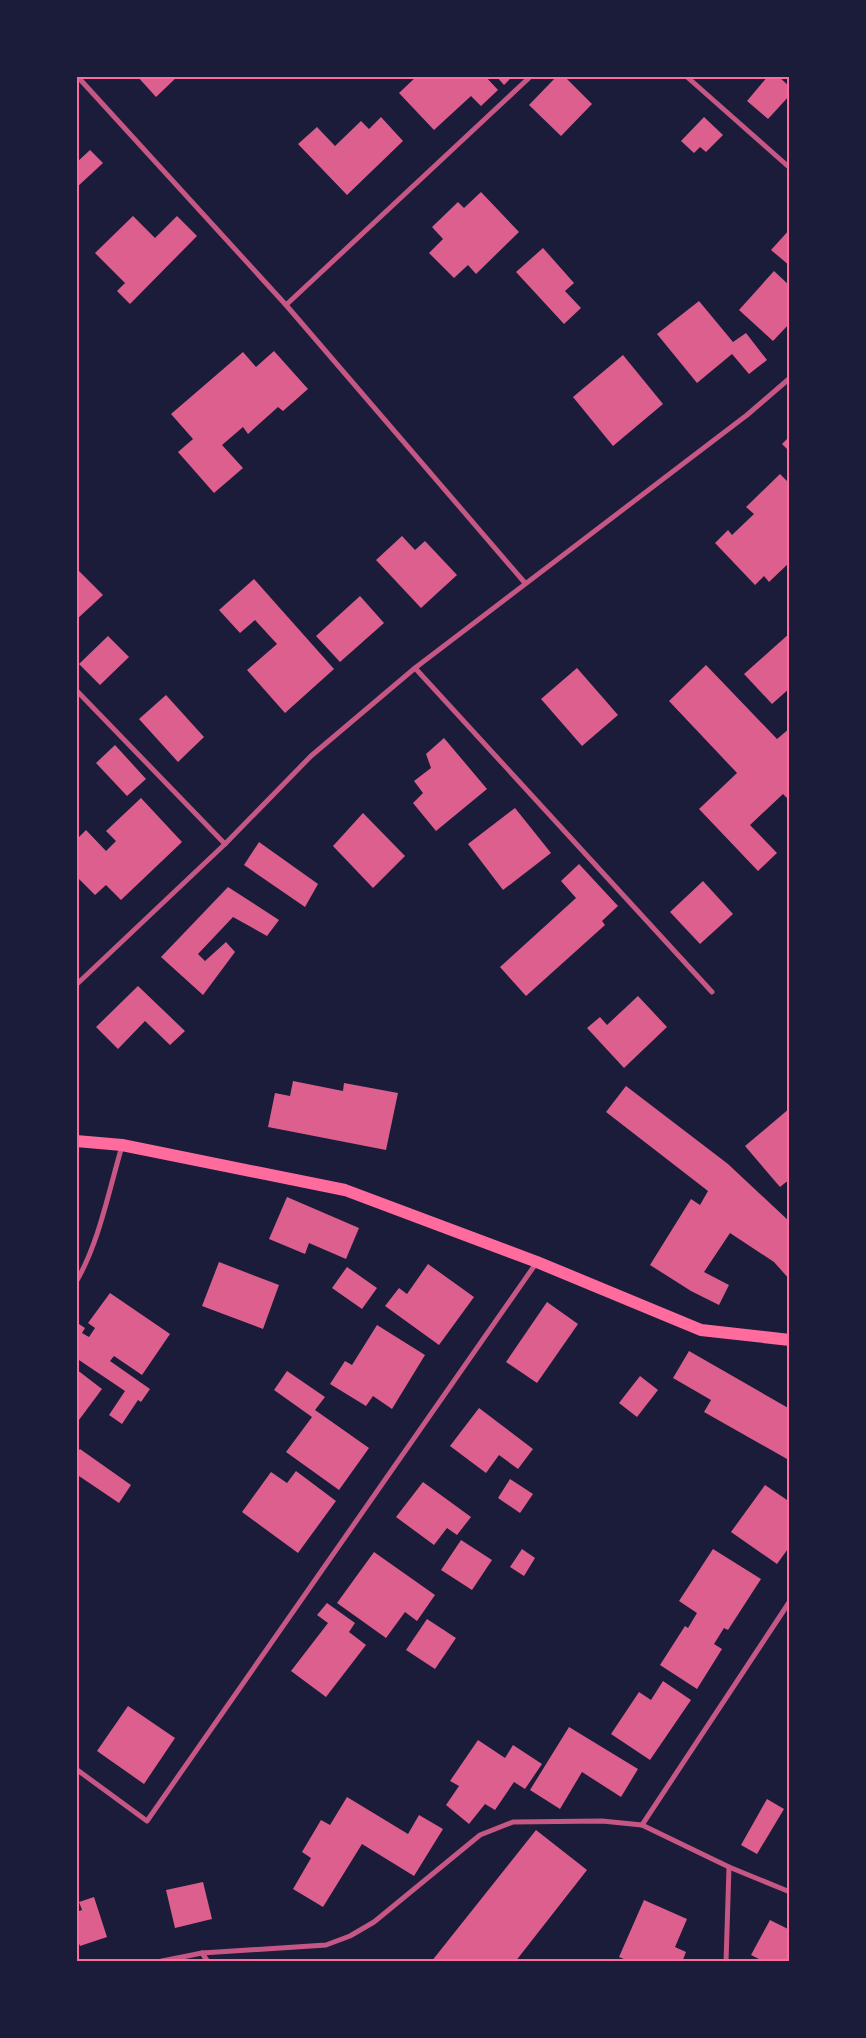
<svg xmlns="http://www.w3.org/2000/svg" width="866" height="2038" font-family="'Titillium Web',sans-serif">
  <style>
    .building { fill: #dd5f8e }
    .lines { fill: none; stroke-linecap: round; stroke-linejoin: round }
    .minor { stroke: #c65784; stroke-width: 5 }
    .primary { stroke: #ff6b9d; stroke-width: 12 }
    .neatline { fill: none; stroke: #ff6b9d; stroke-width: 2 }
  </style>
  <rect width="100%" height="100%" fill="#1b1b3a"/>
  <g class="building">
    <polygon points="137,76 178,76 156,97"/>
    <polygon points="417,76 485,76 498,90 481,106 471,96 434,130 399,93"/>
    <polygon points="496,76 513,76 504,85"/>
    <polygon points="557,76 564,76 592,104 561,136 529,105"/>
    <polygon points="768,76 778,76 790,87 790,95 768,119 747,101"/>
    <polygon points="381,117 403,141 347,195 298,144 317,127 335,146 361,121 369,129"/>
    <polygon points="704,117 723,135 706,152 700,147 694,153 681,141"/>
    <polygon points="90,150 103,163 76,188 76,163"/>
    <polygon points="481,192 519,232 476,274 468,265 454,278 429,253 443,239 432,227 458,202 464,208"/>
    <polygon points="133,216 155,238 177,216 197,236 130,304 117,291 125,283 95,253"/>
    <polygon points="790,229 790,266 771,250"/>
    <polygon points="543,248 574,283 565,291 581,308 564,324 516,272"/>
    <polygon points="774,271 790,286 790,323 773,341 739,310"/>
    <polygon points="699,301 733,342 746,333 767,360 749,374 732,354 697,383 657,334"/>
    <polygon points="274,351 308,389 283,411 278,407 248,434 243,427 222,445 243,468 214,493 178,452 193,439 171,414 243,352 256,367"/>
    <polygon points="623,355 663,404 613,446 573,397"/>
    <polygon points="790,436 790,452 782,444"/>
    <polygon points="780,474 790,484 790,562 769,582 764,576 755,585 715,543 728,530 732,535 754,514 746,507"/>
    <polygon points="402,536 415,550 425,541 457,575 421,608 376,560"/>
    <polygon points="76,568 103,595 76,620"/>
    <polygon points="254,579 334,669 285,713 247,670 277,644 255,620 240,633 219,610"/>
    <polygon points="360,596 384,623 340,662 316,636"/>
    <polygon points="790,633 790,688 772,704 744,674"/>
    <polygon points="108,636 129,657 100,685 79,664"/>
    <polygon points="706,665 777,739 790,728 790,801 783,794 750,825 777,853 758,871 699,809 737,773 669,701"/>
    <polygon points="577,668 618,715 582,746 541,699"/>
    <polygon points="166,695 204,737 178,762 139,719"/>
    <polygon points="444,738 487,789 436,831 413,803 423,793 414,781 431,768 426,754"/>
    <polygon points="115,745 146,779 127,796 96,763"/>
    <polygon points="141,798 182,842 121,900 106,885 95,895 76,876 76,840 86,830 106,851 116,841 106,831"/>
    <polygon points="515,808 551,853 503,890 468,844"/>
    <polygon points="363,813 405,856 373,888 333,846"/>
    <polygon points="259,842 318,884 305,907 244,865"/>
    <polygon points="579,864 618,906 602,921 605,925 526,996 500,967 576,898 561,881"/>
    <polygon points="703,881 733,914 700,944 670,912"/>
    <polygon points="228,887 279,920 267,936 233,917 198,954 205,961 226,942 235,952 203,995 161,957"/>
    <polygon points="138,986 185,1031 170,1045 145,1021 118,1049 96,1027"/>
    <polygon points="638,996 667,1027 624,1068 587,1028 600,1017 607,1025"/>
    <polygon points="293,1081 343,1091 344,1083 398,1093 386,1150 268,1127 275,1093 290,1096"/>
    <polygon points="626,1086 728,1164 790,1222 790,1280 774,1262 730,1233 704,1272 729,1285 719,1305 691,1291 650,1265 691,1199 700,1205 708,1191 606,1112"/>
    <polygon points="790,1108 790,1179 780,1187 745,1146"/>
    <polygon points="287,1197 359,1228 346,1259 309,1243 305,1254 269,1239"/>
    <polygon points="219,1262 279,1285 263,1329 202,1306"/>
    <polygon points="428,1264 474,1297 439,1345 385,1306 399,1288 407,1294"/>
    <polygon points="347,1267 377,1288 362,1309 332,1288"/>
    <polygon points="110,1293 170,1334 142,1375 114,1356 110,1361 150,1389 141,1402 138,1400 122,1424 109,1415 125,1391 76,1358 76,1322 85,1328 82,1333 89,1337 95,1328 88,1323"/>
    <polygon points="547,1302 578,1324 537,1383 506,1362"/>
    <polygon points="377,1325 425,1355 392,1409 373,1396 366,1406 330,1384 345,1361 352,1365"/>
    <polygon points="689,1351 790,1409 790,1454 787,1459 704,1412 711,1400 673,1378"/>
    <polygon points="76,1369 102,1389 76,1424"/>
    <polygon points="287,1371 325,1397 315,1410 369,1448 339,1490 286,1452 312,1417 274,1390"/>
    <polygon points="640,1376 658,1390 637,1417 619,1403"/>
    <polygon points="479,1408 533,1449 518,1469 499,1455 486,1473 450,1446"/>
    <polygon points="80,1449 131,1485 119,1503 76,1474 76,1454"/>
    <polygon points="296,1471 336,1501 298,1553 242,1512 271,1472 287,1483"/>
    <polygon points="510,1479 533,1494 520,1513 498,1498"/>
    <polygon points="423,1482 471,1517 457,1535 447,1528 434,1545 396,1517"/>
    <polygon points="765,1485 790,1502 790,1546 777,1564 731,1532"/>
    <polygon points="461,1540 492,1560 472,1590 441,1570"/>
    <polygon points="522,1549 535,1558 524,1576 510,1567"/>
    <polygon points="713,1549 761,1579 728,1630 724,1628 714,1644 722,1649 697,1689 660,1665 685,1626 688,1628 697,1613 679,1601"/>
    <polygon points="374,1552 435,1595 417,1621 405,1612 386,1638 337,1603"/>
    <polygon points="327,1603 355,1623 349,1632 366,1645 326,1697 291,1671 328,1623 317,1615"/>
    <polygon points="427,1619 456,1638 435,1669 406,1650"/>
    <polygon points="663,1681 691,1700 650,1760 611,1734 639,1692 651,1700"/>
    <polygon points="128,1706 175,1738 144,1784 97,1751"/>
    <polygon points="569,1727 638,1769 621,1797 582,1772 560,1809 530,1790"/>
    <polygon points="478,1740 505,1758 513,1745 542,1764 525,1789 514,1782 495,1810 485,1804 469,1824 446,1805 459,1786 450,1781"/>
    <polygon points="347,1797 408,1834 419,1815 443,1829 414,1876 362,1844 323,1907 293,1889 311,1858 302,1852 321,1820 330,1825"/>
    <polygon points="767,1799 784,1809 757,1854 741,1845"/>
    <polygon points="536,1830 587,1870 515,1962 431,1962"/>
    <polygon points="203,1882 212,1919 175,1928 166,1890"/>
    <polygon points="94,1897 107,1937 80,1946 76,1936 76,1912 82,1910 79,1902"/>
    <polygon points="644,1900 687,1919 675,1947 686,1952 682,1962 631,1962 619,1957"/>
    <polygon points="770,1920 790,1930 790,1962 765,1962 751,1955"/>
  </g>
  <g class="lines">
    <g class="minor">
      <polyline points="77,76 286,305 525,583"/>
      <polyline points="686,76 790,168"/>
      <polyline points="286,305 531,76"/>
      <polyline points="415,668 712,992"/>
      <polyline points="76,690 225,844"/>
      <polyline points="76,985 225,844 311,756 415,668 747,415 790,378"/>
      <path d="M76,1282C99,1243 109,1190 122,1146"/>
      <polyline points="76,1769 147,1821 537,1262"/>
      <polyline points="642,1825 729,1867 790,1892"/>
      <polyline points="202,1953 208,1962"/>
      <polyline points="157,1962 202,1953 326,1945 350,1936 374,1922 480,1835 513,1822 602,1821 642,1825 790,1601"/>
      <polyline points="726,1962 729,1867"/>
    </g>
    <polyline class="primary" points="76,1141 122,1145 345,1190 537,1262 701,1330 790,1340"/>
  </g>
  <rect width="866" height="2038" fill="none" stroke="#1b1b3a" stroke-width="155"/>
  <rect x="78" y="78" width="710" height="1882" class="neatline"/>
</svg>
